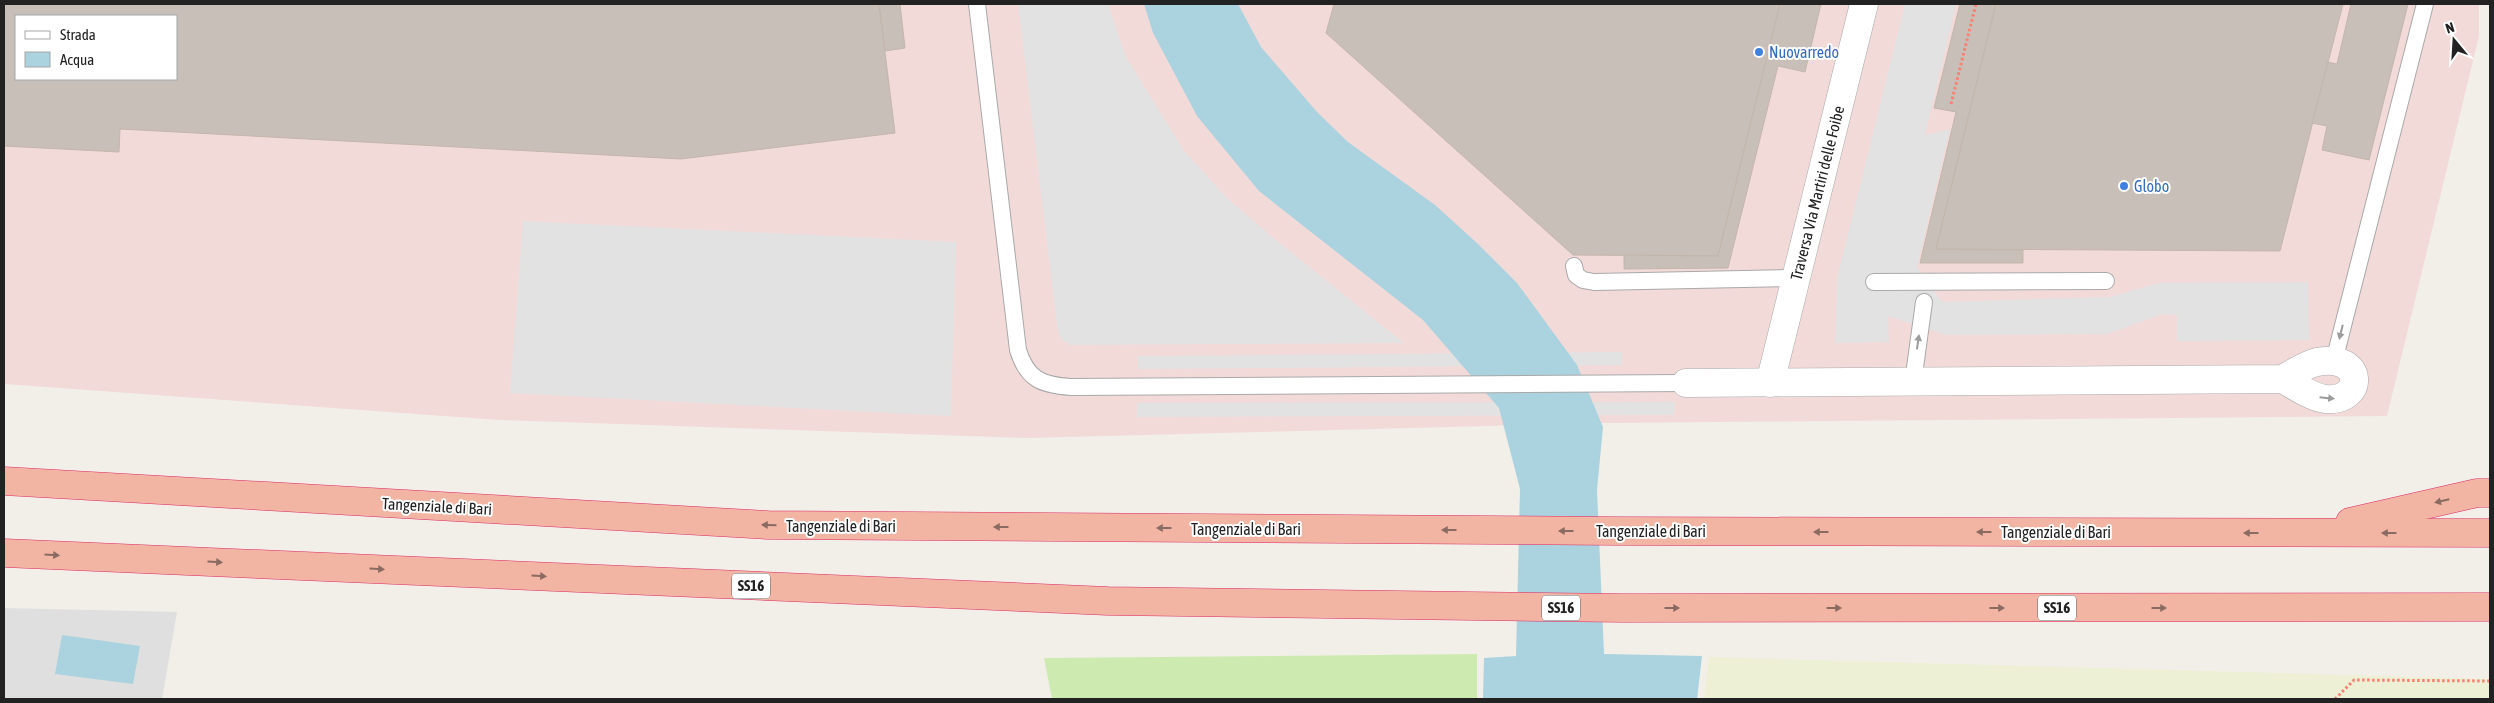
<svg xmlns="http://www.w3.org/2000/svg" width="2494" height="703" font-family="'Asap Condensed',sans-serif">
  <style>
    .residential { fill: #e0dfdf }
    .commercial { fill: #f2dad9; fill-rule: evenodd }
    .farmland { fill: #eef0d5 }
    .grass { fill: #cdebb0 }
    .parking { fill: #e2e2e2 }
    .water { fill: #aad3df }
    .building { fill: #c7bfb8; stroke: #c4b6ab; fill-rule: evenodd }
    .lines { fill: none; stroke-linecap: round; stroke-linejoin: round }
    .service-casing { stroke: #a9a9a9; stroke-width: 18 }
    .minor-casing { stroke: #a9a9a9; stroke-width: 29 }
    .trunk-casing { stroke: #dc2a67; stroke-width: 29 }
    .path { stroke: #fa8072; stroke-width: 3; stroke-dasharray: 2.5 2.5; stroke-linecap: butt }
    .service { stroke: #fff; stroke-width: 16 }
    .minor { stroke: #fff; stroke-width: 28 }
    .trunk { stroke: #f2b4a3; stroke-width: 28 }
    .oneway { fill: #9c9c9c }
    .oneway2 { fill: #8a6b62 }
    .shop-dot { fill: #3f7fe0; stroke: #fff; stroke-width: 2 }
    .labels { text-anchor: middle; stroke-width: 4; stroke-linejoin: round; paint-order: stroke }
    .shield { fill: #fff; stroke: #646464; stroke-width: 1 }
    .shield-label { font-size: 15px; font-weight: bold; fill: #222 }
    .shop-label { font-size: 16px; fill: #366cbe; stroke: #fff; text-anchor: start }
    .street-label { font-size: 16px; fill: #222; stroke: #fff }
  </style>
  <rect width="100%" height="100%" fill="#f2efe9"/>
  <polygon class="residential" points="4,608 177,612 162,699 4,699"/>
  <path class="commercial" d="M4,4H2479V36L2387,416L1605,423L1027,438L499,420L4,384ZM16,16H176V79H16Z"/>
  <polygon class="farmland" points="1709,657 2490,679 2490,699 1704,699"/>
  <polygon class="grass" points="1477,654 1477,699 1052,699 1044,658"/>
  <g class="parking">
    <polygon points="1018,4 1108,4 1126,57 1184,151 1228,199 1272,237 1404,343 1070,345 1062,340 1058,332"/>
    <polygon points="1905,4 1956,4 1925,135 1950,129 1917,267 1942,302 2110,297 2159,283 2308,282 2309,340 2177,341 2177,315 2163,314 2107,334 1946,335 1888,316 1889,342 1835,343 1837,279"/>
    <polygon points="523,221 956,242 951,416 510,393"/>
    <polygon points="1622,352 1622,365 1138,369 1138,356"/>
    <polygon points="1675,402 1674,415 1137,417 1137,403"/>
  </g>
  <g class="water">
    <polygon points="1144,4 1238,4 1261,47 1317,112 1348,142 1435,205 1478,244 1517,283 1577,365 1603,427 1597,490 1604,654 1702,656 1697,699 1483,699 1484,658 1516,656 1520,489 1499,408 1423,320 1259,191 1197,116 1153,33"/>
    <polygon points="62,635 140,646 133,684 55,674"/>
  </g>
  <g class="building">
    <path d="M4,4H879L895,133L681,159L120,129L119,152L4,146ZM16,16H176V79H16Z"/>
    <polygon points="879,4 900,4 905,48 885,51"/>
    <polygon points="1334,4 1780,4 1718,256 1573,255 1326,33"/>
    <polygon points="1780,4 1821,4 1805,72 1778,66 1728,268 1624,269 1624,255 1718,256"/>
    <polygon points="1960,4 1996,4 1936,249 2023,250 2023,263 1920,263 1956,112 1934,108"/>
    <polygon points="1996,4 2343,4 2280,251 1936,249"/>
    <polygon points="2351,4 2408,4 2369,160 2322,150 2327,126 2312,123 2328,62 2337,64"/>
  </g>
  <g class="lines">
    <defs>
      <g id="service">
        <path d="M977,4L1018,350C1027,379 1041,385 1071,387L1686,383"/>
        <polyline points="1574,266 1576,275 1583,280 1594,282 1796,278"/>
        <polyline points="1874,282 2106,281"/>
        <polyline points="2334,361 2425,4"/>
        <polyline points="1913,382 1924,302"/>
      </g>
      <g id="minor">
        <path d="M1686,383L2283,379C2295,386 2311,397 2325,399C2366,403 2364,352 2317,362C2305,365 2293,373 2283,379"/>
        <polyline points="1770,383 1864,4"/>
      </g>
      <g id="trunk">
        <polyline points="4,481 768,525 1615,531 2490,533"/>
        <polyline points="2350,522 2477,493 2490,493"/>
        <polyline points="4,553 1108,601 1623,608 2490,607"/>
      </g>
    </defs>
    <use href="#service" class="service-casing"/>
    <use href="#minor" class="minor-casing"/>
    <use href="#trunk" class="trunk-casing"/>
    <g class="path">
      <polyline points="1951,104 1976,4"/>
      <polyline points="2335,699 2354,680 2490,681"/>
    </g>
    <use href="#service" class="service"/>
    <use href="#minor" class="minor"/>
    <use href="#trunk" class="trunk"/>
  </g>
  <defs><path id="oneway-solid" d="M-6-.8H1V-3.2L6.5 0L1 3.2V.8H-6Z" transform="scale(1.25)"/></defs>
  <g class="oneway">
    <use href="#oneway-solid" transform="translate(2341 332) rotate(104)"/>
    <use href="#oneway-solid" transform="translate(1918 342) rotate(-82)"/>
    <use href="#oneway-solid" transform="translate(2327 398) rotate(6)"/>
  </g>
  <g class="oneway2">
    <use href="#oneway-solid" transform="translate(2442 501) rotate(167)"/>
    <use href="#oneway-solid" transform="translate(769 525) rotate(-178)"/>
    <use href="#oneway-solid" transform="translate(1001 527) rotate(-180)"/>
    <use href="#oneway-solid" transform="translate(1164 528) rotate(-180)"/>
    <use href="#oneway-solid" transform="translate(1449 530) rotate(-180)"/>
    <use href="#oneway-solid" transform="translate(1566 531) rotate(-180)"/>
    <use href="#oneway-solid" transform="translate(1821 532) rotate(-180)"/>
    <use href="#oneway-solid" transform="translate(1984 532) rotate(-180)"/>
    <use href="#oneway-solid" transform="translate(2251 533) rotate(-180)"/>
    <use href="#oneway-solid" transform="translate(2389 533) rotate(180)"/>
    <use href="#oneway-solid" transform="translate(52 555) rotate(3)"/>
    <use href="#oneway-solid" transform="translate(215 562) rotate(3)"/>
    <use href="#oneway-solid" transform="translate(377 569) rotate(3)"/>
    <use href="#oneway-solid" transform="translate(539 576) rotate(3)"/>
    <use href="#oneway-solid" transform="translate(1672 608)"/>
    <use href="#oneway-solid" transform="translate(1834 608)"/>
    <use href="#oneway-solid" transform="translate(1997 608)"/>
    <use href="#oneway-solid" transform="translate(2159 608)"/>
  </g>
  <g class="shop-dot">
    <circle cx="1759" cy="52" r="5"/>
    <circle cx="2124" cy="186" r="5"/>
  </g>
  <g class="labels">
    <g class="shield">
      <rect x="732" y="573.5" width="38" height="25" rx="4"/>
      <rect x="1542" y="595.5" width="38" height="25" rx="4"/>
      <rect x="2038" y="595.5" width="38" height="25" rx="4"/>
    </g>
    <g class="shield-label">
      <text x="751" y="591">SS16</text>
      <text x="1561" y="613">SS16</text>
      <text x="2057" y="613">SS16</text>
    </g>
    <g class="shop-label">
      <text x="1769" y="58">Nuovarredo</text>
      <text x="2134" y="192">Globo</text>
    </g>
    <g class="street-label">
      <text transform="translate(1817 193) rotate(-76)" y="6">Traversa Via Martiri delle Foibe</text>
      <text transform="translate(437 506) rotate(3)" y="6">Tangenziale di Bari</text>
      <text x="841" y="532">Tangenziale di Bari</text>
      <text x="1246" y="535">Tangenziale di Bari</text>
      <text x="1651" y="537">Tangenziale di Bari</text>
      <text x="2056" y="538">Tangenziale di Bari</text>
    </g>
  </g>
  <rect width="2494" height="703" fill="none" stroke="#222222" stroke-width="10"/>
  <rect x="15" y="15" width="162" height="65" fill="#ffffff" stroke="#a7a7a7"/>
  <rect x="25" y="31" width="25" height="8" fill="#ffffff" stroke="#a7a7a7"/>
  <text x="60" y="40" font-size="15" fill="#222222">Strada</text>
  <rect x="25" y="52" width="25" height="15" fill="#aad3df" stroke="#a7a7a7"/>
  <text x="60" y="65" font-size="15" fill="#222222">Acqua</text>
  <g transform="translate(2454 40) rotate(342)" stroke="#ffffff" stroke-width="4" paint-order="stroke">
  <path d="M0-4L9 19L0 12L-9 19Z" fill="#222222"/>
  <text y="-8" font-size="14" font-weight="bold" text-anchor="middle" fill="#222222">N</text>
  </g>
</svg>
